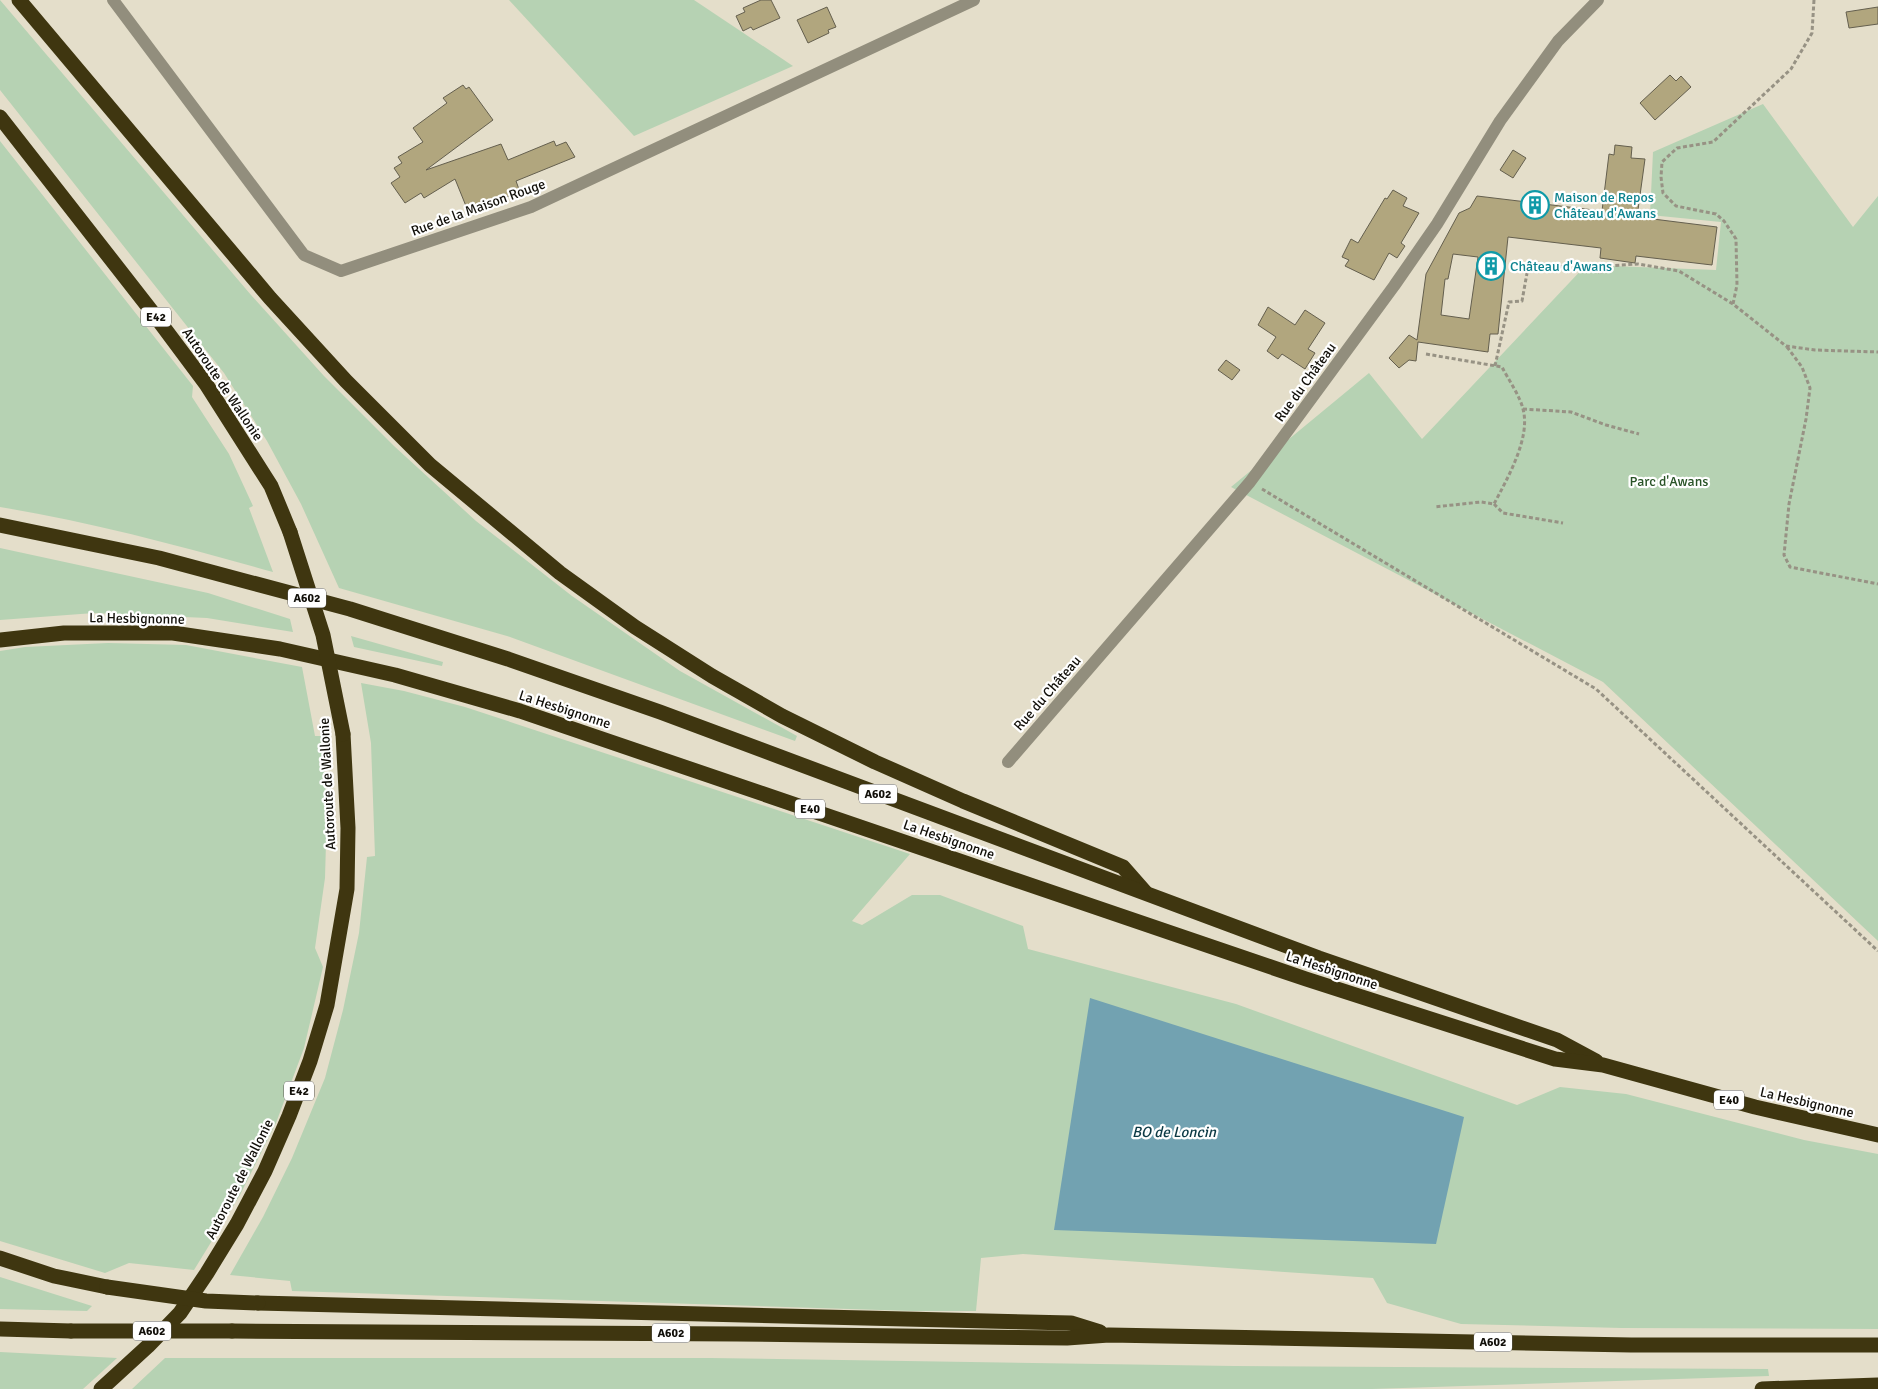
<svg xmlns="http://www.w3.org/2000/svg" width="1878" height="1389" font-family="Signika,sans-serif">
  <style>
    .green { fill: #b6d2b3 }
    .water { fill: #72a2b1 }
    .building { fill: #b1a67e; stroke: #645f4e; fill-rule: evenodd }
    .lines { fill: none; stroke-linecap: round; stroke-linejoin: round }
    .path { stroke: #979284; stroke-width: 3; stroke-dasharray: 4 2.5; stroke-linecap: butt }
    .minor { stroke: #928e7d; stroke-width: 12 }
    .highway { stroke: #3f3610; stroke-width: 15 }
    .highway-bridge { stroke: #3f3610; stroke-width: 15 }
    .labels { text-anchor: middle; stroke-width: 4.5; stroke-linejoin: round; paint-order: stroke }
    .shield { fill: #fff; stroke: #585753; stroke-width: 1 }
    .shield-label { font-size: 12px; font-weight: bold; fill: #110f09 }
    .culture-label { font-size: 14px; fill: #0d838f; stroke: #fff; text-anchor: start }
    .street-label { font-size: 14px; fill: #110f09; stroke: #fff }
    .park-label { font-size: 14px; fill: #295327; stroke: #fff }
    .water-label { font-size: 15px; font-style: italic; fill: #0c3a45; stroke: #fff }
  </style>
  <rect width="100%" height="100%" fill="#e4deca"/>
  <g class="green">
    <polygon points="0,0 251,295 324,376 394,446 476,521 572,596 680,671 797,736 795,741 507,636 339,588 301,504 267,441 224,373 0,90"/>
    <polygon points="509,0 694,0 793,66 634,136"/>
    <polygon points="1763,104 1853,227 1878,196 1878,941 1603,682 1231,487 1369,373 1422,439 1586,265 1716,270 1721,222 1650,215 1653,152"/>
    <path d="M0,141L193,386L192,397L229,454L253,506L249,508L273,572C183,547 92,522 0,507Z"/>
    <polygon points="0,548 208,593 290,619 293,632 207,618 94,613 0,620"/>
    <polygon points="351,636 443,662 442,666 354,647"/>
    <polygon points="108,643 186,645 302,667 315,736 322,736 327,807 325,878 315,948 323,967 304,1048 276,1123 240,1195 194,1270 129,1263 105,1273 0,1241 0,651 25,647"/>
    <polygon points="361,683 404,691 465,707 910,854 852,921 862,925 912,895 940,895 1023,926 1028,949 1236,1004 1517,1105 1560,1087 1626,1094 1804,1140 1878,1154 1878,1329 1622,1328 1461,1324 1387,1303 1373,1278 1023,1254 981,1258 976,1311 913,1311 292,1291 290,1281 230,1275 263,1217 292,1158 325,1078 343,1010 359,933 367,857 375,856 371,743"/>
    <polygon points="0,1277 92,1306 87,1311 0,1309"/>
    <polygon points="0,1352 117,1358 83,1389 0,1389"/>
    <polygon points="165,1358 710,1358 1234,1366 1768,1369 1769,1376 1372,1389 132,1389"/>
  </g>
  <polygon class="water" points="1090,998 1464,1117 1436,1244 1054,1230"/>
  <g class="building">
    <polygon points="761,0 771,0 780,18 753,30 751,27 743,31 736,16 745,12 743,8"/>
    <polygon points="827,7 836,27 828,30 829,33 808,43 797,20"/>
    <polygon points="1878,7 1878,24 1849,28 1846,12"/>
    <polygon points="1670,75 1676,81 1681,76 1691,87 1655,120 1640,103"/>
    <polygon points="463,85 466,89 469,87 493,120 426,170 501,144 508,160 554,141 556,146 566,142 575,157 516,181 520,192 468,211 455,179 424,198 421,193 405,203 391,183 400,177 394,168 402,163 398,157 423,142 413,128 447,103 443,98"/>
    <path d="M1615,145L1632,147L1631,158L1645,159L1637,217L1717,227L1712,265L1636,256L1635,263L1600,258L1601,248L1508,237L1498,334H1490L1488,352L1418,342L1416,361L1409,360L1399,368L1389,358L1409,335L1417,340L1426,274L1459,213L1470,208L1477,196L1602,211L1609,154L1614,155ZM1453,254L1478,257L1469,319L1441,315L1445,279H1448Z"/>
    <polygon points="1513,150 1526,158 1513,178 1500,170"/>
    <polygon points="1393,190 1407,198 1403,206 1419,213 1401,243 1405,246 1397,258 1389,253 1374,280 1345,266 1349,260 1342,257 1351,239 1358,243 1385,198 1387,199"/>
    <polygon points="1268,307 1295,325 1305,310 1325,323 1308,349 1315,353 1305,369 1282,354 1278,359 1267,351 1276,337 1258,325"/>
    <polygon points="1226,360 1240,370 1232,380 1218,370"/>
  </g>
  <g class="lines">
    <g class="path">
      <polyline points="1814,0 1812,33 1791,69 1713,142 1677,148 1662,162 1661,177 1663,193 1676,206 1716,214 1724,221 1736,239 1737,285 1733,304 1786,346 1815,350 1878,352"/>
      <polyline points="1787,347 1802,367 1810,388 1806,419 1789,504 1784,555 1790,567 1878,584"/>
      <path d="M1426,354L1502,367C1508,379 1520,396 1523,409C1531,438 1507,479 1494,504L1481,502L1434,507"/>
      <polyline points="1495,366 1509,302 1522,301 1529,262 1601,272 1606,266 1638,264 1679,271 1733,304"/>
      <polyline points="1523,409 1571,412 1606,425 1639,434"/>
      <polyline points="1262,489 1596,689 1878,951"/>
      <polyline points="1494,504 1503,513 1563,523"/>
    </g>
    <g class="minor">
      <polyline points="113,0 304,255 341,271 531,207 974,0"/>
      <polyline points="1008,762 1250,482 1394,286 1437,224 1500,121 1558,41 1598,0"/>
    </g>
    <g class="highway">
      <polyline points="19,0 270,298 346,381 430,465 560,573 635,627 712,676 782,716 875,762 963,801 1123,867 1145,892"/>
      <polyline points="0,117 153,313 206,384 271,486 290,532"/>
      <polyline points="0,525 159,558 350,609 508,659 660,712 1319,958 1557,1040 1596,1061"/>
      <polyline points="0,640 64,633 173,633 280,649 395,675 520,711 1306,979 1555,1059 1603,1065 1755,1107 1878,1135"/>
      <polyline points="0,1258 54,1276 107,1287"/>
      <polyline points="258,1303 1071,1323 1100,1332"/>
      <polyline points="0,1329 71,1331"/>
      <polyline points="232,1331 737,1334 1067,1338 1109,1335 1631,1345 1878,1345"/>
      <polyline points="101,1389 148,1346 180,1313 207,1273 237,1224 265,1171 289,1116 310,1061 327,1005 347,889 348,828 343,734"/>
      <polyline points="1762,1389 1878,1385"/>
    </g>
    <g class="highway-bridge">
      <polyline points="290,532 323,635 343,734"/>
      <polyline points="107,1287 206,1301 258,1303"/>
      <polyline points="71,1331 232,1331"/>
    </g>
  </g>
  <defs>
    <symbol id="building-ring" viewBox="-11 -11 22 22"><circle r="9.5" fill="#fff" stroke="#0f9aa8" stroke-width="1.5"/><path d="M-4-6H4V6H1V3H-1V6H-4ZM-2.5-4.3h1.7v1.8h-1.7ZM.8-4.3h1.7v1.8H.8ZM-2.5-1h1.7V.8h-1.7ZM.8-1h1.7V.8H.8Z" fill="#0f9aa8"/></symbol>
  </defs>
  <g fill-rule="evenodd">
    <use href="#building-ring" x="1519" y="189" width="32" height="32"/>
    <use href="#building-ring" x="1475" y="250" width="32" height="32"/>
  </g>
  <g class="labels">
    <g class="shield">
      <rect x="141" y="307.5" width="30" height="19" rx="4"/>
      <rect x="288" y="588.5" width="38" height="19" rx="4"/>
      <rect x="859" y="784.5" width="38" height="19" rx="4"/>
      <rect x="795" y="799.5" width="30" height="19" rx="4"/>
      <rect x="284" y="1081.5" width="30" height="19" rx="4"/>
      <rect x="1714" y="1090.5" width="30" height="19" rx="4"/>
      <rect x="133" y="1321.5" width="38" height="19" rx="4"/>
      <rect x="652" y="1323.5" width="38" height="19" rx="4"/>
      <rect x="1474" y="1332.5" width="38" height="19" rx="4"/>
    </g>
    <g class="shield-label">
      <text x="156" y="321">E42</text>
      <text x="307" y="602">A602</text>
      <text x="878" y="798">A602</text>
      <text x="810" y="813">E40</text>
      <text x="299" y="1095">E42</text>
      <text x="1729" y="1104">E40</text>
      <text x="152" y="1335">A602</text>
      <text x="671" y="1337">A602</text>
      <text x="1493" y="1346">A602</text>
    </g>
    <g class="culture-label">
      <text x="1554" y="202">Maison de Repos<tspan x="1554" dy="16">Château d'Awans</tspan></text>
      <text x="1510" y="271">Château d'Awans</text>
    </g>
    <g class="street-label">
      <text transform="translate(478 207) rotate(-20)" y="5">Rue de la Maison Rouge</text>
      <text transform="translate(1305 382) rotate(-54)" y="5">Rue du Château</text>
      <text transform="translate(223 384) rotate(56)" y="5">Autoroute de Wallonie</text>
      <text transform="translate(137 618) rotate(1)" y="5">La Hesbignonne</text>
      <text transform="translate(1047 693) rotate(-49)" y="5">Rue du Château</text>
      <text transform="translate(565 709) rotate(18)" y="5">La Hesbignonne</text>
      <text transform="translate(327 784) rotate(-93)" y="5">Autoroute de Wallonie</text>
      <text transform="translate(949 839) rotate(19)" y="5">La Hesbignonne</text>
      <text transform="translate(1332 970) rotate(18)" y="5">La Hesbignonne</text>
      <text transform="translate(1807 1102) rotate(13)" y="5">La Hesbignonne</text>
      <text transform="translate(239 1179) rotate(-63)" y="5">Autoroute de Wallonie</text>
    </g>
    <g class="park-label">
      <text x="1669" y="486">Parc d'Awans</text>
    </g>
    <g class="water-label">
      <text x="1174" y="1137">BO de Loncin</text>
    </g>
  </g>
</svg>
